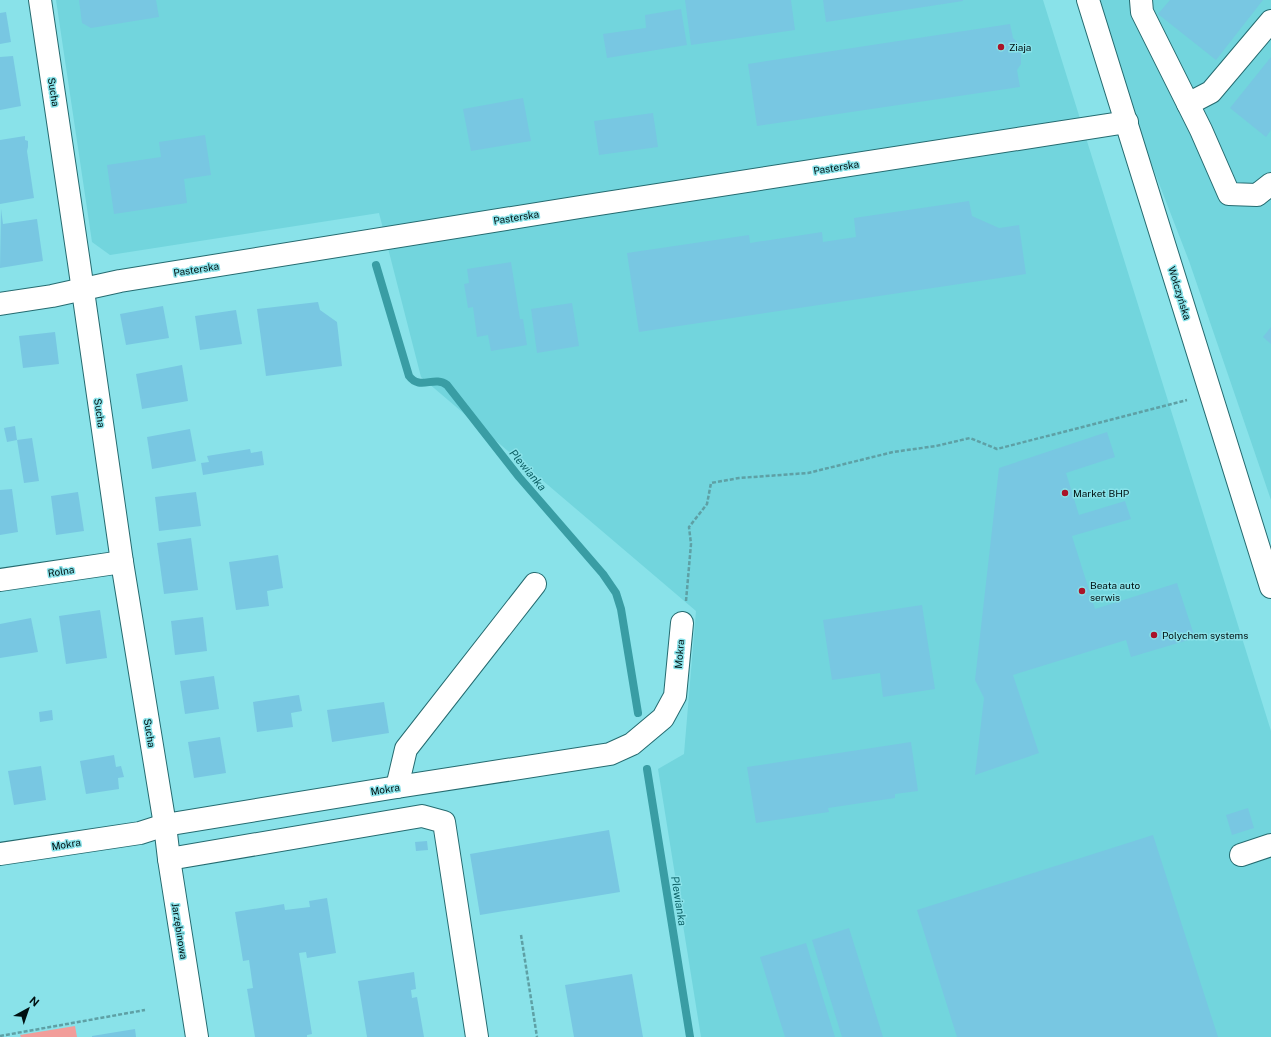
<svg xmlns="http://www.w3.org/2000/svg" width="1271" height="1037" font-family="'Public Sans',sans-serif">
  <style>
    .built { fill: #72d5dd }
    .green { fill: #f29d9a }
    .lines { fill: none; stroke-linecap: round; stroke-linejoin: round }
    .stream { stroke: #399da4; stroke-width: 8 }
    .building { fill: #78c7e2 }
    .minor-casing { stroke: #256b70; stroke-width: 24 }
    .path { stroke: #5ea0a5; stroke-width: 2.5; stroke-dasharray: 4 2; stroke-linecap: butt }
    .minor { stroke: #fff; stroke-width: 22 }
    .poi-dot { fill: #aa1329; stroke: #89e2e9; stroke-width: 1.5 }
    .labels { text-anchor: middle; stroke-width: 3; stroke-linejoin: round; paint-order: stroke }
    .poi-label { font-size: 10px; fill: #001011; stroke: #89e2e9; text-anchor: start }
    .street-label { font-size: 10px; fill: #001011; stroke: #89e2e9 }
    .water-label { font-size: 11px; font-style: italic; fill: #0d6166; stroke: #89e2e9 }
  </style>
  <rect width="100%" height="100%" fill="#89e2e9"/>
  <g class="built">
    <polygon points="56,0 1043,0 1271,731 1271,1037 701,1037 658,769 684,754 696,611 421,377 379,213 110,255 92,242"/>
    <polygon points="1088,0 1271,0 1271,500 1189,261"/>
  </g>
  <polygon class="green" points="75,1026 77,1037 21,1037 20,1035"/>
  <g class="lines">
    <g class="stream">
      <path d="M376,265L409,376C420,391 434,375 447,385L519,477L603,574L616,593L621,609L638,713"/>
      <polyline points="647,769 690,1037"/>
    </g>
  </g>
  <g class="building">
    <polygon points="79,0 156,0 159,17 91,28 82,23"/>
    <polygon points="685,0 791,0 795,30 691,45"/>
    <polygon points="823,0 963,0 963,1 826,22"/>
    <polygon points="1170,0 1263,0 1216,60 1158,14"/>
    <polygon points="681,9 687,45 607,58 603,34 646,28 645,15"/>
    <polygon points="6,12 11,42 0,44 0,13"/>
    <polygon points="1010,24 1013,38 1019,44 1021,52 1021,64 1017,70 1020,87 757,126 748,64"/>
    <polygon points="13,56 21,106 0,110 0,57"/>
    <polygon points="1271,57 1271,130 1266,137 1230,108"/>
    <polygon points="523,98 531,141 471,151 463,109"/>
    <polygon points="653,113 658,147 599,155 594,121"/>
    <polygon points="205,135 211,175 184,179 187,203 114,214 107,165 161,157 159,142"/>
    <polygon points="25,136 25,140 28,141 28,147 27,151 34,198 0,204 0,140"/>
    <polygon points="969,201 972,216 999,228 1019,225 1026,274 639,332 627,253 749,235 750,243 822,232 823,242 856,237 854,218"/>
    <polygon points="1,209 3,224 37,219 43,261 0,268"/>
    <polygon points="511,262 520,319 523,319 527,345 491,351 488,335 477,337 473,307 468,308 464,284 469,283 467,269"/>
    <polygon points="318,302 320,310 337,322 342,366 266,376 257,309"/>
    <polygon points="572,303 579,346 537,353 531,309"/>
    <polygon points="163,306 169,338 126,345 120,314"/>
    <polygon points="236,310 242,344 200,350 195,316"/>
    <polygon points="1271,327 1271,344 1263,337"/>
    <polygon points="55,332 59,364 23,368 19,336"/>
    <polygon points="182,365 188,401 142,409 136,374"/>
    <polygon points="15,426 17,440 7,442 4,428"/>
    <polygon points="190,429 196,461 152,469 147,437"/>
    <polygon points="1107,432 1115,457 1066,473 1079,515 1125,501 1131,519 1072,536 1095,609 1177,583 1195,638 1131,657 1126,640 1013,675 1039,753 975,775 984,698 975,680 999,468"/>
    <polygon points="32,438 39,481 24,483 17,440"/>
    <polygon points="250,449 251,453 262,451 264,465 203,475 201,463 209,462 207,456"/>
    <polygon points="12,489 18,532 0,535 0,490"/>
    <polygon points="78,492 84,531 56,535 51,496"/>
    <polygon points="196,492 201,526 159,531 155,497"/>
    <polygon points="191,538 198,590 164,594 157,543"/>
    <polygon points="278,555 283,588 267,591 269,606 236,610 229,562"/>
    <polygon points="922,605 935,689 883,697 880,673 832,680 823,620"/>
    <polygon points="100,610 107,658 66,664 59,616"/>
    <polygon points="203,617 207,651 175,655 171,621"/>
    <polygon points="31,618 38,652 0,658 0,624"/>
    <polygon points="214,676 219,709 185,714 180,681"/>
    <polygon points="299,695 302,711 291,713 293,727 257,732 253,702"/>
    <polygon points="384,702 389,733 332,742 327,710"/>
    <polygon points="52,710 53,720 40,722 39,712"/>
    <polygon points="220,737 226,773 194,778 188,742"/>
    <polygon points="911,742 918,791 895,794 895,798 828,808 829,812 756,823 747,767"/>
    <polygon points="114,755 116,767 121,766 124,777 118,778 119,789 86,794 80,761"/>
    <polygon points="41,766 46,800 14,805 8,771"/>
    <polygon points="1248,808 1254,828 1232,835 1226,815"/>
    <polygon points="609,830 620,892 480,915 470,854"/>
    <polygon points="1153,835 1218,1037 957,1037 917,910"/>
    <polygon points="427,841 428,850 416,851 415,842"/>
    <polygon points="327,898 336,953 307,958 306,952 299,953 312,1034 307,1035 307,1037 255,1037 247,989 253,988 249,960 243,961 235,912 284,904 285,910 310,907 309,901"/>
    <polygon points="849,928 883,1037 842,1037 812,940"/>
    <polygon points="806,943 835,1037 785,1037 760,957"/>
    <polygon points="414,972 416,989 411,990 412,998 417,997 424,1037 367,1037 358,981"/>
    <polygon points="632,974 643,1037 574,1037 565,985"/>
    <polygon points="135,1029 136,1037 92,1037 92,1036"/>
  </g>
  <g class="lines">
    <defs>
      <g id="minor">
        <polyline points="40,0 79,263 122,562 165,825 169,859 197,1037"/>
        <polyline points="1088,0 1271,587"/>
        <polyline points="1141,0 1142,12 1201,130 1229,194 1257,195 1271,184"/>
        <polyline points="1188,104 1211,92 1271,21"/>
        <polyline points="0,304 52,296 120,281 580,207 1127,122"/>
        <polyline points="0,580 122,562"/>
        <polyline points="397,787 406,749 535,584"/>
        <polyline points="0,854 140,833 165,825 397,787 610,754 632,744 663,718 675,696 682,623"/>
        <polyline points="1241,855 1271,845"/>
        <polyline points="169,859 422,816 444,822 477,1037"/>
      </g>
    </defs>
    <use href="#minor" class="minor-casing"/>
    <g class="path">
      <polyline points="686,601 691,544 689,527 707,504 711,483 739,478 808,473 893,452 936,446 970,438 997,449 1187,400"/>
      <polyline points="521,935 537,1037"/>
      <polyline points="0,1036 145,1010"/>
    </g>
    <use href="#minor" class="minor"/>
  </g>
  <g class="poi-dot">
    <circle cx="1001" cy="47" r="4"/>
    <circle cx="1065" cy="493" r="4"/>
    <circle cx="1082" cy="591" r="4"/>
    <circle cx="1154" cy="635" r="4"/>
  </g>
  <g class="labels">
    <g class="poi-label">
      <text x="1009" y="51">Ziaja</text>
      <text x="1073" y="497">Market BHP</text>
      <text x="1090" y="589">Beata auto<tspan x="1090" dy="12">serwis</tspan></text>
      <text x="1162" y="639">Polychem systems</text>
    </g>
    <g class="street-label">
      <text transform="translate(54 92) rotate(81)" y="4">Sucha</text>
      <text transform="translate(836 167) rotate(-9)" y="4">Pasterska</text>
      <text transform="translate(516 217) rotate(-9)" y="4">Pasterska</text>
      <text transform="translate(196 269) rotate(-9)" y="4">Pasterska</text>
      <text transform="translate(1180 293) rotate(73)" y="4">Wołczyńska</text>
      <text transform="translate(100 413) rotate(82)" y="4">Sucha</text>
      <text transform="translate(61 571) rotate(-9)" y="4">Rolna</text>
      <text transform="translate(679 654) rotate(-85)" y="4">Mokra</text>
      <text transform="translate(150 733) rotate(81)" y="4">Sucha</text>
      <text transform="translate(385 789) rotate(-9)" y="4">Mokra</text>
      <text transform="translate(66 844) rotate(-9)" y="4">Mokra</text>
      <text transform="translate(180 931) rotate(81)" y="4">Jarzębinowa</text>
    </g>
    <g class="water-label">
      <text transform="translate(528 470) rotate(50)" y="4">Plewianka</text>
      <text transform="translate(679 901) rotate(81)" y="4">Plewianka</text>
    </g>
  </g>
  <g transform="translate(28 1009) rotate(40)" stroke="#89e2e9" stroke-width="3" paint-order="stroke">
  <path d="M0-3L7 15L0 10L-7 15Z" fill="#001011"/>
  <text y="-6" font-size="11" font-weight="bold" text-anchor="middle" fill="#001011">N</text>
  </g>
</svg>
